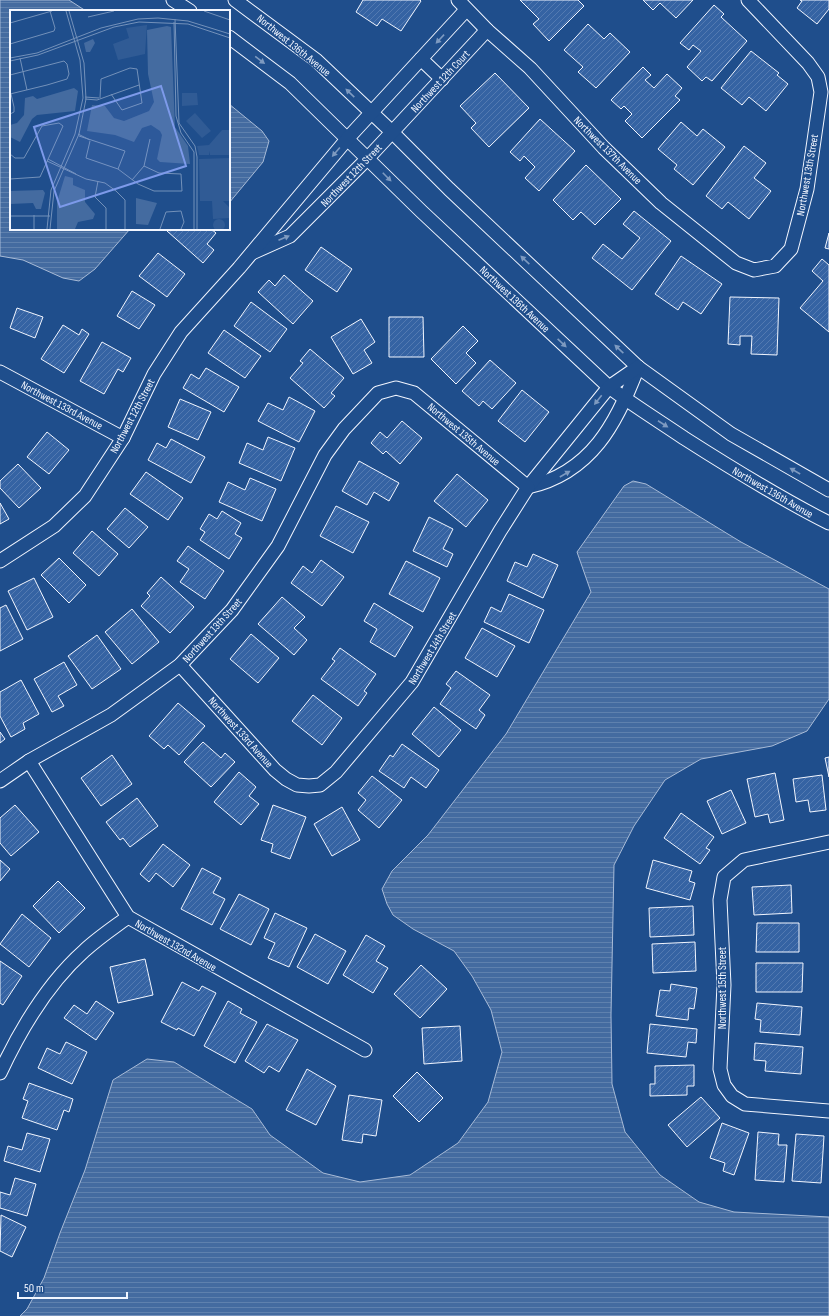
<svg xmlns="http://www.w3.org/2000/svg" width="829" height="1316" font-family="'Sofia Sans Condensed',sans-serif">
  <style>
    .water { fill: url(#water-rules); stroke: #a8bbd7 }
    .building { fill: url(#building-hatch); stroke: #f2f6ff }
    .lines { fill: none; stroke-linecap: round; stroke-linejoin: round }
    .street-casing { stroke: #f2f6ff; stroke-width: 15 }
    .street { stroke: #1f4e8c; stroke-width: 13 }
    .oneway { fill: #7e9ac0 }
    .labels { text-anchor: middle; stroke-width: 3; stroke-linejoin: round; paint-order: stroke }
    .street-label { font-size: 11px; fill: #f2f6ff; stroke: #1f4e8c }
    .inset-road { fill: none; stroke: #7391ba; stroke-width: 1 }
    .view { fill: #7d9aea; fill-opacity: 0.15; stroke: #7d9aea; stroke-width: 2 }
    .inset-edge { fill: none; stroke: #f2f6ff; stroke-width: 2 }
  </style>
  <defs>
    <pattern id="water-rules" width="6" height="5" patternUnits="userSpaceOnUse"><rect width="6" height="5" fill="#446ba0"/><path d="M0 2.5h6" fill="none" stroke="#5f81ae"/></pattern>
    <pattern id="building-hatch" width="6" height="6" patternUnits="userSpaceOnUse"><rect width="6" height="6" fill="#3563a3"/><path d="M-1 1l2-2M0 6l6-6M5 7l2-2" fill="none" stroke="#537ab1"/></pattern>
  </defs>
  <rect width="100%" height="100%" fill="#1f4e8c"/>
  <g class="water">
    <polygon points="0,0 69,0 86,11 11,11 11,229 130,229 95,269 79,281 63,278 23,260 0,256"/>
    <polygon points="229,104 262,131 269,141 263,162 229,203"/>
    <polygon points="633,481 646,484 741,542 829,589 829,699 807,731 772,746 701,759 665,780 634,826 614,865 611,1015 612,1084 625,1132 660,1175 699,1202 734,1212 829,1217 829,1316 20,1316 27,1309 44,1278 60,1233 85,1170 113,1080 147,1059 174,1062 252,1109 270,1135 323,1173 360,1182 410,1175 458,1143 488,1102 502,1052 491,1010 472,976 454,951 413,929 393,915 387,904 382,889 392,871 428,835 506,734 591,592 577,552 624,486"/>
  </g>
  <g class="building">
    <polygon points="363,0 420,0 421,1 401,31 382,19 377,26 356,12"/>
    <polygon points="520,0 578,0 584,6 549,41 533,24 539,19"/>
    <polygon points="643,0 693,0 676,18 660,3 653,10"/>
    <polygon points="800,0 829,0 829,9 817,24 797,8 802,1"/>
    <polygon points="714,5 724,14 721,17 747,41 712,81 706,77 702,81 687,67 701,51 693,45 689,50 680,43"/>
    <polygon points="588,24 604,39 610,33 630,52 596,88 578,72 583,67 564,50"/>
    <polygon points="751,51 779,73 777,75 788,84 766,111 749,97 742,105 721,88"/>
    <polygon points="643,67 651,75 645,80 654,88 667,74 682,88 675,96 680,100 642,138 625,121 632,114 624,106 621,109 611,100"/>
    <polygon points="495,73 529,108 489,147 471,128 476,123 460,106"/>
    <polygon points="540,119 575,151 539,191 525,178 535,167 524,156 520,161 510,152"/>
    <polygon points="681,122 697,136 703,129 725,147 693,185 674,169 677,165 658,149"/>
    <polygon points="744,146 766,163 754,178 771,191 749,219 728,202 722,209 706,196"/>
    <polygon points="586,165 621,199 595,225 581,212 573,220 553,200"/>
    <polygon points="634,211 671,241 632,290 592,258 603,244 622,259 640,238 623,224"/>
    <polygon points="169,229 211,229 216,233 207,244 214,250 203,263 167,231"/>
    <polygon points="829,233 829,249 825,248"/>
    <polygon points="321,247 352,269 337,292 305,270"/>
    <polygon points="158,253 185,274 167,297 139,276"/>
    <polygon points="681,256 722,284 701,314 683,302 678,310 655,294"/>
    <polygon points="822,259 829,265 829,332 800,308 823,281 812,271"/>
    <polygon points="284,275 313,301 293,324 258,292 269,280 275,286"/>
    <polygon points="132,291 155,305 139,329 117,316"/>
    <polygon points="730,297 779,298 777,355 751,354 752,336 740,336 740,345 728,344"/>
    <polygon points="251,302 287,329 270,352 234,326"/>
    <polygon points="17,308 43,317 35,338 10,328"/>
    <polygon points="389,317 423,317 424,357 389,357"/>
    <polygon points="361,319 375,342 364,350 372,363 353,374 331,337"/>
    <polygon points="63,325 79,335 82,329 89,334 64,373 41,359"/>
    <polygon points="463,326 478,341 466,353 476,363 456,384 431,359"/>
    <polygon points="224,330 261,356 245,378 208,353"/>
    <polygon points="102,342 131,358 123,372 118,369 104,394 80,381"/>
    <polygon points="310,349 344,378 331,393 335,396 324,408 290,378 303,363 300,361"/>
    <polygon points="490,360 516,383 492,409 483,401 479,406 462,391"/>
    <polygon points="206,368 239,387 224,412 183,388 191,374 199,379"/>
    <polygon points="522,390 549,412 525,442 498,421"/>
    <polygon points="289,397 315,411 299,442 258,421 268,403 283,410"/>
    <polygon points="180,399 211,412 198,440 168,427"/>
    <polygon points="402,421 422,438 400,464 386,451 383,454 371,443 380,432 387,438"/>
    <polygon points="47,432 69,450 49,474 27,457"/>
    <polygon points="268,437 295,448 281,481 239,463 247,443 263,450"/>
    <polygon points="171,439 205,457 191,483 148,460 157,443 166,448"/>
    <polygon points="359,461 399,483 389,501 374,492 367,505 342,491"/>
    <polygon points="18,464 41,488 19,508 0,488 0,481"/>
    <polygon points="146,472 183,498 168,520 130,494"/>
    <polygon points="457,474 488,500 466,527 434,501"/>
    <polygon points="250,478 276,489 262,521 219,502 228,482 245,490"/>
    <polygon points="0,503 9,519 0,524"/>
    <polygon points="336,506 369,522 353,553 320,536"/>
    <polygon points="125,508 148,527 129,548 107,529"/>
    <polygon points="222,511 241,523 235,534 242,538 229,559 200,540 205,532 200,529 209,514 217,519"/>
    <polygon points="429,517 453,529 443,549 453,554 447,567 413,551"/>
    <polygon points="92,531 118,554 99,576 73,553"/>
    <polygon points="188,546 224,571 205,599 180,582 189,569 177,561"/>
    <polygon points="533,554 558,565 543,598 507,581 515,562 527,567"/>
    <polygon points="59,558 86,585 69,603 41,575"/>
    <polygon points="321,560 344,577 322,606 291,583 303,566 312,573"/>
    <polygon points="406,561 440,578 423,612 389,594"/>
    <polygon points="161,577 194,607 170,633 141,606 150,596 147,593"/>
    <polygon points="34,578 53,617 27,630 8,591"/>
    <polygon points="509,594 544,610 529,643 484,622 491,607 501,612"/>
    <polygon points="282,597 305,617 294,628 307,640 294,655 258,624"/>
    <polygon points="374,603 413,627 395,657 370,642 377,629 364,621"/>
    <polygon points="6,605 23,639 0,651 0,608"/>
    <polygon points="132,609 159,642 132,664 105,632"/>
    <polygon points="482,628 515,646 497,677 465,658"/>
    <polygon points="251,634 279,658 258,683 230,659"/>
    <polygon points="97,635 121,669 92,689 68,656"/>
    <polygon points="340,648 376,674 364,691 367,693 358,706 321,679 335,661 332,659"/>
    <polygon points="64,662 77,685 58,696 64,706 52,712 34,679"/>
    <polygon points="456,671 490,695 479,710 485,715 476,729 440,704 451,688 446,684"/>
    <polygon points="21,680 39,714 23,723 25,729 11,737 0,716 0,692"/>
    <polygon points="313,695 342,718 322,745 292,721"/>
    <polygon points="178,703 205,726 179,755 168,745 164,749 149,736"/>
    <polygon points="434,707 461,730 439,757 412,734"/>
    <polygon points="0,732 5,739 0,743"/>
    <polygon points="203,742 221,758 225,753 235,762 211,787 184,762"/>
    <polygon points="402,744 439,770 426,788 411,777 404,788 379,771 390,755 393,757"/>
    <polygon points="112,755 132,784 101,806 81,778"/>
    <polygon points="829,757 829,777 825,758"/>
    <polygon points="239,772 256,787 249,796 259,804 241,825 214,802"/>
    <polygon points="775,773 784,820 770,823 768,814 755,817 747,779"/>
    <polygon points="822,775 826,810 810,812 808,800 796,802 793,779"/>
    <polygon points="372,776 402,800 379,828 358,810 366,800 358,793"/>
    <polygon points="731,790 746,823 722,834 707,801"/>
    <polygon points="137,798 158,826 130,847 123,838 120,840 106,822"/>
    <polygon points="15,805 39,832 11,856 0,843 0,818"/>
    <polygon points="273,805 306,817 290,859 271,852 273,844 261,840"/>
    <polygon points="342,807 360,840 332,856 314,824"/>
    <polygon points="681,813 714,837 706,848 710,850 700,864 664,838"/>
    <polygon points="163,844 190,865 173,887 156,873 149,882 140,874"/>
    <polygon points="0,860 10,869 0,881"/>
    <polygon points="653,860 692,871 689,881 695,883 690,900 646,888"/>
    <polygon points="202,868 221,878 213,893 225,899 212,925 181,909"/>
    <polygon points="58,881 85,908 59,933 33,906"/>
    <polygon points="791,885 792,913 754,915 752,887"/>
    <polygon points="239,894 269,909 251,945 220,929"/>
    <polygon points="693,906 694,935 650,937 649,908"/>
    <polygon points="275,913 307,928 289,967 268,958 275,943 264,938"/>
    <polygon points="22,914 51,938 29,967 0,944"/>
    <polygon points="757,923 799,923 799,952 756,952"/>
    <polygon points="315,934 346,951 328,984 297,967"/>
    <polygon points="366,935 385,946 376,961 388,968 373,993 343,975"/>
    <polygon points="695,942 696,971 653,973 652,944"/>
    <polygon points="145,959 153,995 118,1003 110,967"/>
    <polygon points="0,961 22,976 3,1005 0,1003"/>
    <polygon points="756,963 803,963 802,992 756,992"/>
    <polygon points="421,965 447,989 420,1018 394,994"/>
    <polygon points="182,982 199,991 202,986 216,993 194,1036 178,1028 177,1030 161,1022"/>
    <polygon points="671,984 697,988 694,1009 689,1008 688,1020 656,1016 660,990 670,991"/>
    <polygon points="96,1001 114,1013 96,1040 64,1018 74,1005 87,1014"/>
    <polygon points="228,1001 242,1009 240,1013 257,1022 235,1063 204,1046"/>
    <polygon points="757,1003 802,1007 800,1035 760,1032 761,1020 755,1019"/>
    <polygon points="267,1024 298,1040 279,1072 269,1066 264,1073 245,1061"/>
    <polygon points="650,1024 697,1029 696,1043 688,1042 686,1057 647,1053"/>
    <polygon points="460,1026 462,1061 424,1064 422,1028"/>
    <polygon points="66,1042 87,1052 72,1084 38,1068 47,1048 60,1054"/>
    <polygon points="755,1043 803,1047 801,1074 765,1071 766,1061 754,1060"/>
    <polygon points="694,1065 694,1086 687,1086 687,1095 650,1096 650,1084 655,1084 655,1066"/>
    <polygon points="307,1069 336,1086 316,1125 286,1110"/>
    <polygon points="417,1072 443,1098 419,1122 393,1096"/>
    <polygon points="29,1083 73,1099 69,1112 64,1110 57,1130 22,1118 28,1101 23,1099"/>
    <polygon points="349,1095 382,1100 376,1136 363,1134 362,1143 342,1140"/>
    <polygon points="701,1097 720,1118 687,1147 668,1125"/>
    <polygon points="722,1123 749,1133 734,1175 723,1171 725,1163 710,1158"/>
    <polygon points="758,1132 779,1134 778,1145 787,1145 784,1182 755,1180"/>
    <polygon points="27,1133 50,1139 40,1172 4,1161 8,1146 22,1150"/>
    <polygon points="796,1134 824,1136 821,1183 792,1181"/>
    <polygon points="15,1178 36,1184 27,1216 0,1208 0,1192 10,1195"/>
    <polygon points="1,1215 26,1227 12,1257 0,1251"/>
  </g>
  <g class="lines">
    <defs>
      <g id="street">
        <polyline points="173,0 190,11"/>
        <polyline points="235,0 316,60 392,132 449,189 638,367 731,434 829,490"/>
        <polyline points="458,0 487,30 530,68 604,148 661,203 736,263 754,270 775,266 791,249 807,189 821,92 818,77 808,63 748,0"/>
        <path d="M229,37L290,83L421,211L609,387C633,405 659,421 684,438C731,468 779,498 829,523"/>
        <polyline points="421,59 442,79"/>
        <polyline points="252,253 290,236 368,158 487,30"/>
        <polyline points="0,372 123,438"/>
        <path d="M528,487C591,473 617,423 638,367"/>
        <polyline points="0,561 54,526 85,496 123,438 154,374 181,332 239,268 348,138 466,10"/>
        <polyline points="180,665 275,770 286,779 297,785 309,786 320,785 336,772 412,682 500,531 528,487 609,387 638,367"/>
        <polyline points="29,761 128,917 365,1050"/>
        <polyline points="0,781 29,761 111,715 180,665 232,610 278,546 325,455 344,429 378,393 396,388 414,393 528,487"/>
        <polyline points="829,842 744,860 724,877 720,900 724,985 720,1069 724,1085 732,1096 745,1104 829,1111"/>
        <path d="M0,1073C21,1028 47,984 84,951C98,938 113,928 128,917"/>
      </g>
    </defs>
    <use href="#street" class="street-casing"/>
    <use href="#street" class="street"/>
  </g>
  <defs><path id="oneway-solid" d="M-6-.8H1V-3.2L6.5 0L1 3.2V.8H-6Z"/></defs>
  <g class="oneway">
    <use href="#oneway-solid" transform="translate(440 39) rotate(133)"/>
    <use href="#oneway-solid" transform="translate(260 60) rotate(37)"/>
    <use href="#oneway-solid" transform="translate(350 93) rotate(-136)"/>
    <use href="#oneway-solid" transform="translate(336 152) rotate(130)"/>
    <use href="#oneway-solid" transform="translate(387 177) rotate(45)"/>
    <use href="#oneway-solid" transform="translate(284 238) rotate(-23)"/>
    <use href="#oneway-solid" transform="translate(525 260) rotate(-137)"/>
    <use href="#oneway-solid" transform="translate(562 343) rotate(43)"/>
    <use href="#oneway-solid" transform="translate(619 349) rotate(-137)"/>
    <use href="#oneway-solid" transform="translate(598 400) rotate(128)"/>
    <use href="#oneway-solid" transform="translate(663 424) rotate(33)"/>
    <use href="#oneway-solid" transform="translate(795 471) rotate(-150)"/>
    <use href="#oneway-solid" transform="translate(565 474) rotate(-30)"/>
  </g>
  <g class="labels">
    <g class="street-label">
      <text transform="translate(294 45) rotate(39)" y="4">Northwest 136th Avenue</text>
      <text transform="translate(440 81) rotate(-47)" y="4">Northwest 12th Court</text>
      <text transform="translate(608 150) rotate(45)" y="4">Northwest 137th Avenue</text>
      <text transform="translate(351 175) rotate(-46)" y="4">Northwest 12th Street</text>
      <text transform="translate(807 175) rotate(-80)" y="4">Northwest 13th Street</text>
      <text transform="translate(515 299) rotate(43)" y="4">Northwest 136th Avenue</text>
      <text transform="translate(62 405) rotate(28)" y="4">Northwest 133rd Avenue</text>
      <text transform="translate(132 416) rotate(-62)" y="4">Northwest 12th Street</text>
      <text transform="translate(464 434) rotate(40)" y="4">Northwest 135th Avenue</text>
      <text transform="translate(773 492) rotate(30)" y="4">Northwest 136th Avenue</text>
      <text transform="translate(212 630) rotate(-48)" y="4">Northwest 13th Street</text>
      <text transform="translate(432 648) rotate(-59)" y="4">Northwest 14th Street</text>
      <text transform="translate(241 732) rotate(48)" y="4">Northwest 133rd Avenue</text>
      <text transform="translate(176 945) rotate(30)" y="4">Northwest 132nd Avenue</text>
      <text transform="translate(722 988) rotate(-90)" y="4">Northwest 15th Street</text>
    </g>
  </g>
  <g transform="translate(10 10)">
    <rect width="220" height="220" fill="#1f4e8c"/>
    <path d="M172,83H187L188,95L172,96ZM185,103L201,121L192,128L176,111ZM212,120H220V145H200L199,141V145H189L187,136L199,135ZM220,148V191H213L220,198V208L203,209L202,191H190L189,149ZM203 215a6 6 0 1 1 12 0a6 6 0 1 1-12 0Z" fill="#305b95"/>
    <path d="M137,15L135,44L108,50L103,34L119,28L116,18Z" fill="#305b95"/>
    <path d="M157,16L161,17L165,117L178,136L180,154L150,152L147,149L152,125L150,121L141,115L132,118L124,132L105,125L77,121L82,95L95,96L104,108L114,111L139,101L144,92L138,64L137,20ZM83,29L85,33L80,42H76L74,33ZM64,78L68,81L65,101L27,105L22,109L10,132L0,127V115L7,113L14,105L15,88L23,86L27,89ZM55,166L63,168V175L75,180V192L85,204L83,209L68,212L65,219H47V192ZM33,180L35,183L31,199H26L23,193L0,194V181ZM126,188L147,193L138,215L126,214Z" fill="#446ba0"/>
    <path class="inset-road" d="M194,1L220,10M78,7L104,1M165,9L169,113L185,136L187,147V219M164,12L166,106L171,123L184,142V219M0,13L42,1M0,34L44,21L45,18L40,1M0,48L27,43L91,18L128,9L148,8L178,11L220,24M10,48L17,80M0,51L28,45L104,17L129,12L178,14L220,28M0,65L54,51L57,54L59,64L57,69L37,75L0,84M75,87L89,88M90,88L91,69L120,58L127,59L132,93L112,100L101,84M75,89L87,90L129,75M0,104L4,102V97L1,84M68,124L80,130M69,126L115,141L108,159M80,131L76,148L108,159L128,174L144,181H172L171,164L149,163L134,156M0,144L5,148H14L32,116L49,113L53,116L30,167L0,169M38,149L66,164M37,151L76,169L95,173L106,181L115,190V219M122,170L134,156L140,129M88,171L85,187L96,198V219M0,206H40M24,219V205M37,219L41,180L65,124L73,88L70,50L56,1M40,219L44,181L69,124L76,89L74,53L59,1M150,219L156,202L171,201L174,212L171,219"/>
    <path class="view" d="M151,76L176,156L50,197L24,117Z"/>
    <rect width="220" height="220" class="inset-edge"/>
  </g>
  <path d="M18 1292v6h109v-6" fill="none" stroke="#f2f6ff" stroke-width="2"/>
  <text x="24" y="1292" font-size="12" fill="#f2f6ff" stroke="#1f4e8c" stroke-width="3" paint-order="stroke">50 m</text>
</svg>
